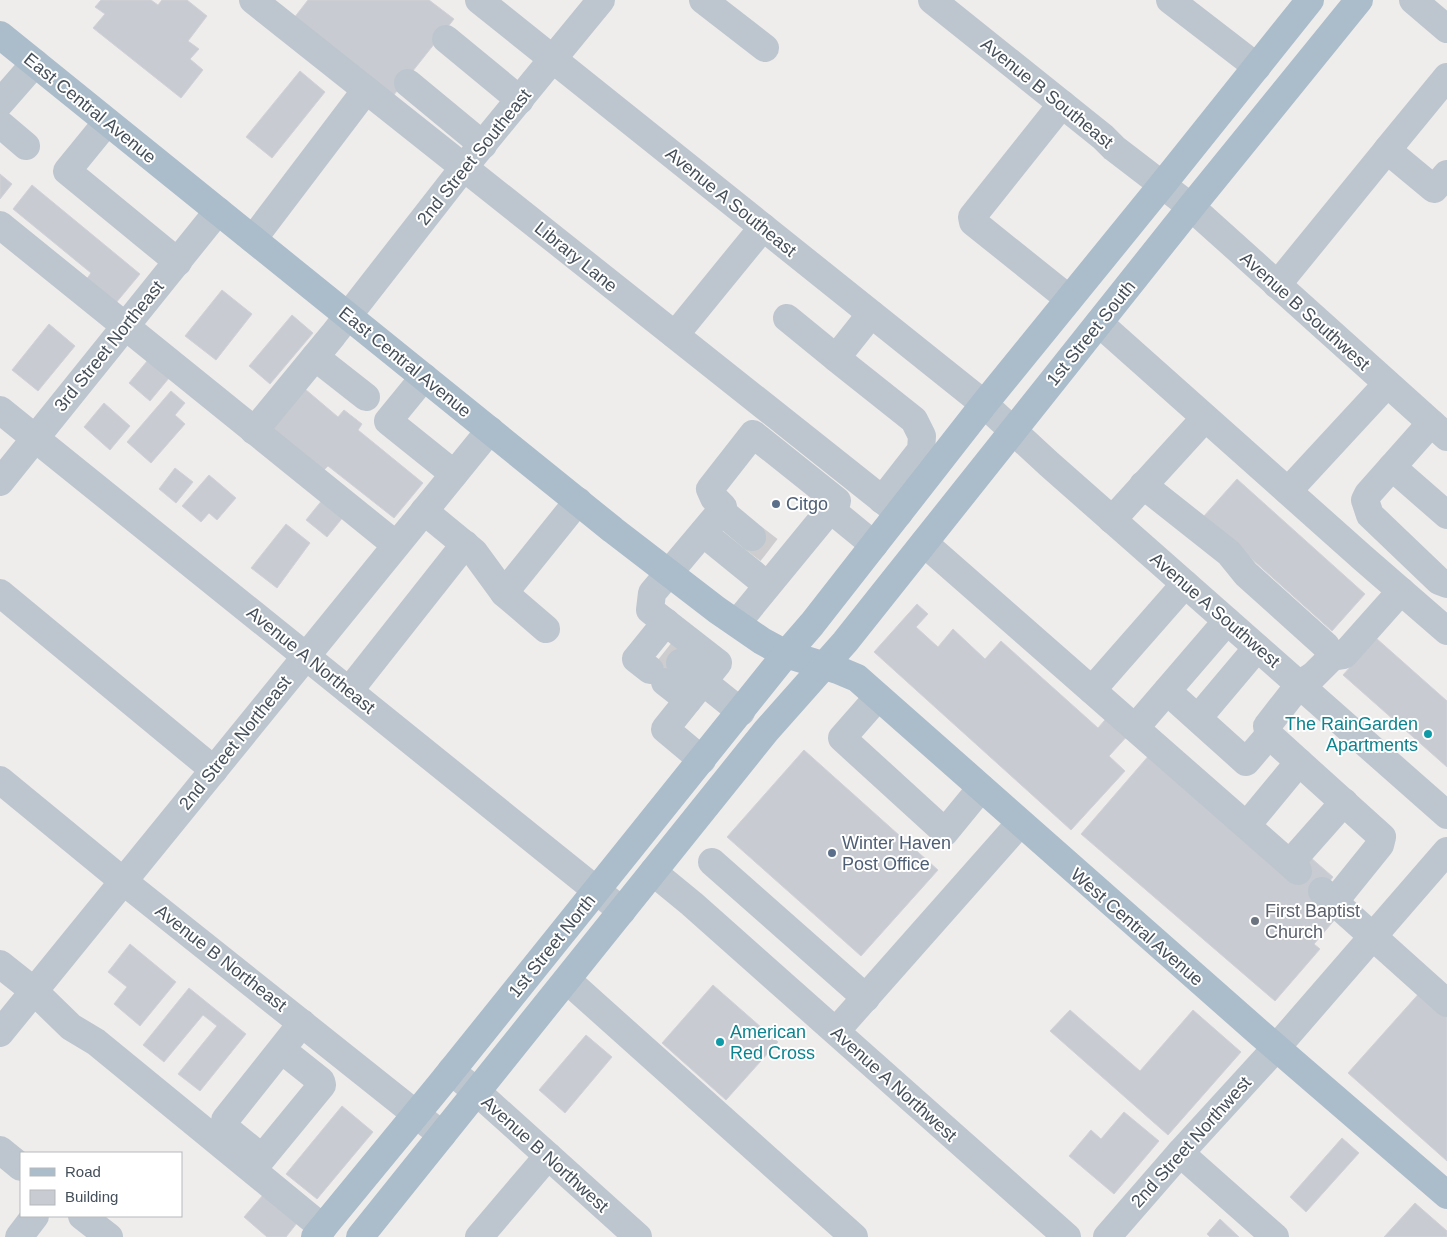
<svg xmlns="http://www.w3.org/2000/svg" width="1447" height="1237" font-family="Helvetica,sans-serif">
  <style>
    .building { fill: #c8cbd1; stroke: #d0d2d8 }
    .lines { fill: none; stroke-linecap: round; stroke-linejoin: round }
    .minor-tunnel { stroke: #cdcdcf; stroke-width: 28; stroke-dasharray: 28 14; stroke-linecap: butt }
    .minor { stroke: #bdc6ce; stroke-width: 28 }
    .major { stroke: #abbccb; stroke-width: 28 }
    .service-dot { fill: #5c6f8a; stroke: #fff; stroke-width: 2 }
    .culture-dot { fill: #0f9aa8; stroke: #fff; stroke-width: 2 }
    .worship-dot { fill: #6b7280; stroke: #fff; stroke-width: 2 }
    .labels { text-anchor: middle; stroke-width: 4; stroke-linejoin: round; paint-order: stroke }
    .street-label { font-size: 18px; fill: #454f59; stroke: #fff }
    .service-label { font-size: 18px; fill: #4e5e75; stroke: #fff; text-anchor: start }
    .culture-label { font-size: 18px; fill: #0d838f; stroke: #fff; text-anchor: end }
    .worship-label { font-size: 18px; fill: #5b616d; stroke: #fff; text-anchor: start }
  </style>
  <rect width="100%" height="100%" fill="#efecec"/>
  <g class="building">
    <polygon points="101,0 151,0 158,5 162,0 187,0 207,16 188,41 199,49 190,59 203,70 181,98 93,28 105,14 95,7"/>
    <polygon points="308,0 429,0 454,19 393,96 294,18"/>
    <polygon points="300,71 325,92 272,158 246,137"/>
    <polygon points="0,174 12,184 0,199"/>
    <polygon points="32,185 140,274 115,304 86,280 91,273 13,209"/>
    <polygon points="222,290 252,314 216,360 185,336"/>
    <polygon points="292,315 313,333 270,384 249,366"/>
    <polygon points="49,324 75,346 38,391 12,370"/>
    <polygon points="148,360 169,378 150,401 129,383"/>
    <polygon points="305,389 338,417 344,410 362,424 358,430 423,483 394,518 328,466 324,470 273,429"/>
    <polygon points="171,391 185,403 175,415 185,424 151,463 127,442"/>
    <polygon points="104,403 130,426 110,450 84,427"/>
    <polygon points="175,468 193,482 176,503 159,489"/>
    <polygon points="209,475 236,498 217,520 209,513 201,522 182,506"/>
    <polygon points="1237,479 1365,594 1332,631 1204,516"/>
    <polygon points="323,499 344,516 327,537 306,520"/>
    <polygon points="286,524 310,543 277,588 251,568"/>
    <polygon points="917,604 928,614 916,627 938,647 953,629 985,659 1001,641 1098,728 1110,714 1130,733 1109,756 1125,771 1071,830 874,652"/>
    <polygon points="1376,638 1447,701 1447,767 1343,675"/>
    <polygon points="804,750 938,870 861,956 727,837"/>
    <polygon points="1151,753 1294,876 1310,857 1333,877 1316,898 1337,917 1314,944 1320,949 1275,1001 1081,834"/>
    <polygon points="130,944 176,982 140,1026 114,1004 127,987 108,972"/>
    <polygon points="713,985 778,1042 726,1100 662,1043"/>
    <polygon points="189,988 246,1034 200,1091 178,1074 217,1026 203,1015 164,1062 143,1045"/>
    <polygon points="1423,989 1447,1012 1447,1161 1348,1073"/>
    <polygon points="1070,1010 1140,1071 1193,1010 1241,1052 1168,1135 1050,1031"/>
    <polygon points="586,1035 612,1057 565,1113 539,1090"/>
    <polygon points="342,1106 373,1132 317,1199 286,1174"/>
    <polygon points="1124,1112 1159,1141 1114,1194 1069,1156 1091,1130 1101,1139"/>
    <polygon points="1342,1138 1359,1153 1306,1212 1290,1197"/>
    <polygon points="263,1195 297,1223 286,1237 267,1237 244,1217"/>
    <polygon points="1415,1203 1447,1231 1447,1237 1384,1237"/>
    <polygon points="1220,1219 1239,1237 1210,1237 1207,1234"/>
  </g>
  <g class="lines">
    <g class="minor-tunnel">
      <polyline points="752,537 769,550"/>
      <polyline points="665,651 680,663"/>
    </g>
    <g class="minor">
      <polyline points="253,0 899,513"/>
      <polyline points="479,0 984,404 1049,464 1447,815"/>
      <polyline points="703,0 765,48"/>
      <polyline points="932,0 1103,137 1114,148 1191,207 1447,437"/>
      <polyline points="1170,0 1257,67"/>
      <polyline points="1413,0 1447,29"/>
      <polyline points="446,39 520,100"/>
      <polyline points="408,83 483,145"/>
      <polyline points="0,103 35,63"/>
      <polyline points="1062,104 972,217 973,222 1069,299"/>
      <polyline points="107,122 67,171 178,262"/>
      <polyline points="0,124 26,146"/>
      <polyline points="1387,150 1447,77"/>
      <polyline points="0,225 396,545"/>
      <polyline points="253,239 366,90"/>
      <polyline points="1277,285 1387,150 1434,189 1447,174"/>
      <polyline points="787,318 836,358 871,314"/>
      <polyline points="1099,323 1364,559 1447,631"/>
      <polyline points="675,335 763,227"/>
      <polyline points="315,357 366,397"/>
      <polyline points="836,358 914,420 922,436 921,450 882,500"/>
      <polyline points="424,377 388,421 454,474"/>
      <polyline points="0,410 622,911"/>
      <polyline points="1431,423 1368,494 1365,500 1370,515 1439,581 1447,584"/>
      <polyline points="254,431 333,335 464,167 601,0"/>
      <polyline points="1392,467 1447,515"/>
      <polyline points="0,482 218,211"/>
      <polyline points="1143,485 1229,553 1246,574 1326,646 1332,657"/>
      <polyline points="1288,491 1387,384"/>
      <polyline points="830,509 874,545"/>
      <polyline points="424,511 474,552 504,593 578,501"/>
      <polyline points="721,511 752,537"/>
      <polyline points="1112,520 1205,418"/>
      <polyline points="703,533 767,585"/>
      <polyline points="924,543 1298,871"/>
      <polyline points="0,593 214,770"/>
      <polyline points="504,593 546,629"/>
      <polyline points="680,663 741,712"/>
      <polyline points="650,670 636,659 666,622"/>
      <polyline points="665,682 688,700"/>
      <polyline points="1092,690 1185,584"/>
      <polyline points="349,691 465,544"/>
      <polyline points="1167,691 1246,762 1269,735"/>
      <polyline points="878,697 842,738 945,832 981,788"/>
      <polyline points="1198,718 1257,648"/>
      <polyline points="1135,728 1227,621"/>
      <polyline points="702,760 665,729 718,663 650,610 652,593 721,511 723,507 714,498 710,489 753,434 837,501 737,623"/>
      <polyline points="0,780 123,881 442,1135"/>
      <polyline points="1247,825 1299,762"/>
      <polyline points="712,862 866,998"/>
      <polyline points="1290,863 1344,802"/>
      <polyline points="653,872 692,904 1067,1237"/>
      <polyline points="1322,891 1447,1003"/>
      <polyline points="1334,902 1380,845 1382,837 1269,735 1267,726 1299,685 1314,675 1332,657 1344,655 1401,591"/>
      <polyline points="0,964 34,991 71,1027 96,1042 323,1228"/>
      <polyline points="567,980 854,1237"/>
      <polyline points="836,1031 1020,823"/>
      <polyline points="0,1033 490,430"/>
      <polyline points="282,1050 321,1081 322,1085 262,1158 229,1131 225,1125 225,1120 302,1023"/>
      <polyline points="451,1071 477,1092 638,1237"/>
      <polyline points="0,1150 21,1167"/>
      <polyline points="1180,1153 1275,1237"/>
      <polyline points="82,1216 109,1237"/>
      <polyline points="19,1237 35,1216"/>
      <polyline points="479,1237 548,1156"/>
      <polyline points="1107,1237 1180,1153 1276,1048 1447,851"/>
    </g>
    <g class="major">
      <polyline points="0,35 613,530 717,610 762,641 786,654 838,670 857,678 1257,1031 1447,1195"/>
      <polyline points="315,1237 440,1085 786,654 812,624 984,404 1162,185 1310,0"/>
      <polyline points="360,1237 766,731 845,642 1191,207 1359,0"/>
    </g>
  </g>
  <g class="service-dot">
    <circle cx="776" cy="504" r="5"/>
    <circle cx="832" cy="853" r="5"/>
  </g>
  <g class="culture-dot">
    <circle cx="1428" cy="734" r="5"/>
    <circle cx="720" cy="1042" r="5"/>
  </g>
  <circle class="worship-dot" cx="1255" cy="921" r="5"/>
  <g class="labels">
    <g class="street-label">
      <text transform="translate(1047 93) rotate(39)" y="6">Avenue B Southeast</text>
      <text transform="translate(90 108) rotate(39)" y="6">East Central Avenue</text>
      <text transform="translate(474 157) rotate(-51)" y="6">2nd Street Southeast</text>
      <text transform="translate(731 202) rotate(39)" y="6">Avenue A Southeast</text>
      <text transform="translate(576 257) rotate(39)" y="6">Library Lane</text>
      <text transform="translate(1305 311) rotate(42)" y="6">Avenue B Southwest</text>
      <text transform="translate(1091 333) rotate(-51)" y="6">1st Street South</text>
      <text transform="translate(109 346) rotate(-51)" y="6">3rd Street Northeast</text>
      <text transform="translate(405 362) rotate(39)" y="6">East Central Avenue</text>
      <text transform="translate(1215 610) rotate(41)" y="6">Avenue A Southwest</text>
      <text transform="translate(311 660) rotate(39)" y="6">Avenue A Northeast</text>
      <text transform="translate(235 743) rotate(-51)" y="6">2nd Street Northeast</text>
      <text transform="translate(1137 927) rotate(41)" y="6">West Central Avenue</text>
      <text transform="translate(552 946) rotate(-51)" y="6">1st Street North</text>
      <text transform="translate(221 958) rotate(38)" y="6">Avenue B Northeast</text>
      <text transform="translate(894 1084) rotate(42)" y="6">Avenue A Northwest</text>
      <text transform="translate(1191 1142) rotate(-48)" y="6">2nd Street Northwest</text>
      <text transform="translate(545 1154) rotate(42)" y="6">Avenue B Northwest</text>
    </g>
    <g class="service-label">
      <text x="786" y="510">Citgo</text>
      <text x="842" y="849">Winter Haven<tspan x="842" dy="21">Post Office</tspan></text>
    </g>
    <g class="culture-label">
      <text x="1418" y="730">The RainGarden<tspan x="1418" dy="21">Apartments</tspan></text>
      <text x="730" y="1038" text-anchor="start">American<tspan x="730" dy="21">Red Cross</tspan></text>
    </g>
    <g class="worship-label">
      <text x="1265" y="917">First Baptist<tspan x="1265" dy="21">Church</tspan></text>
    </g>
  </g>
  <rect x="20" y="1152" width="162" height="65" fill="#ffffff" stroke="#b5b9bd"/>
  <rect x="30" y="1168" width="25" height="8" fill="#abbccb" stroke="#b5b9bd"/>
  <text x="65" y="1177" font-size="15" fill="#454f59">Road</text>
  <rect x="30" y="1190" width="25" height="15" fill="#c8cbd1" stroke="#b5b9bd"/>
  <text x="65" y="1202" font-size="15" fill="#454f59">Building</text>
</svg>
